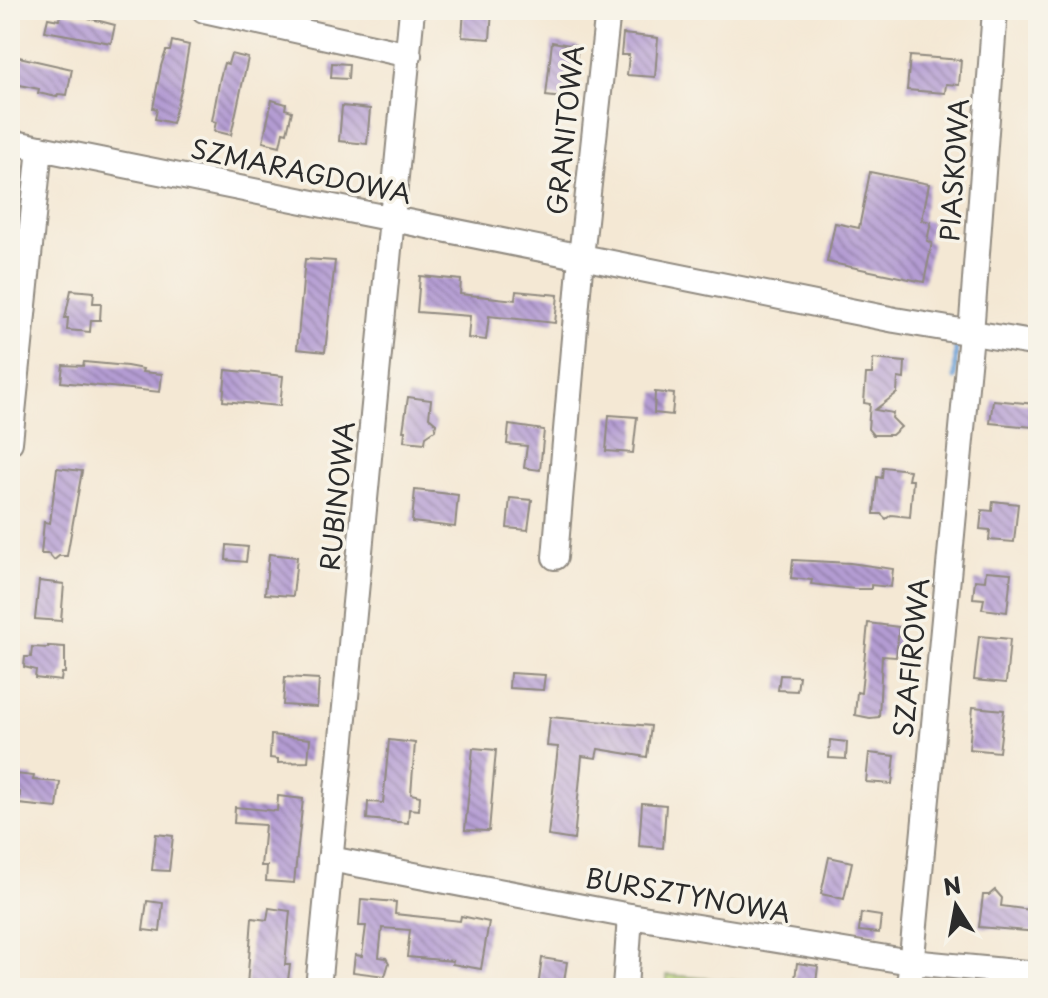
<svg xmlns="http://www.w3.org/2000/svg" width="1048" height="998" font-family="'Playpen Sans',sans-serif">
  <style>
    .park { fill: url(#park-dots); stroke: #728053; stroke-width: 2 }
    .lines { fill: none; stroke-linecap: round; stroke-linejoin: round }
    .stream { stroke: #679ed5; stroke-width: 5 }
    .building { fill: url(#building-back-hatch) }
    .minor-casing { stroke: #908a80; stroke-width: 28 }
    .minor { stroke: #fff; stroke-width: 24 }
    .labels { text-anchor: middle; stroke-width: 7; stroke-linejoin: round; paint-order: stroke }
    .street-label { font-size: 26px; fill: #2b2b2b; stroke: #f7f3e8 }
  </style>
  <defs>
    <pattern id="park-dots" width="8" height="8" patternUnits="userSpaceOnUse" patternTransform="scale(2)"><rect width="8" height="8" fill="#bad57b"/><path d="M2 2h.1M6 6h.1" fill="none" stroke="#a0b76a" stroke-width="1.8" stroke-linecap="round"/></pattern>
    <pattern id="building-back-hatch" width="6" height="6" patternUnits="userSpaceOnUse" patternTransform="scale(2)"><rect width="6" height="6" fill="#b49cd3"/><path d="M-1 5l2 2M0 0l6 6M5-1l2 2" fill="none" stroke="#937fab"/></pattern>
  </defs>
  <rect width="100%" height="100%" fill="#f7f3e8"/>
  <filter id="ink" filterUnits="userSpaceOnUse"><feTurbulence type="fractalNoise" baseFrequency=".0125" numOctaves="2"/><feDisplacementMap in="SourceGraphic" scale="16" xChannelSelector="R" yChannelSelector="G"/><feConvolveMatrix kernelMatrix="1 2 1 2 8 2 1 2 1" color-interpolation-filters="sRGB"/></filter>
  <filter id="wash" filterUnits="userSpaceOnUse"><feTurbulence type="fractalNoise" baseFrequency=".006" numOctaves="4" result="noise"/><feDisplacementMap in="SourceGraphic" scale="32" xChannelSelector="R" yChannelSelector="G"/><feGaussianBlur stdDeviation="1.8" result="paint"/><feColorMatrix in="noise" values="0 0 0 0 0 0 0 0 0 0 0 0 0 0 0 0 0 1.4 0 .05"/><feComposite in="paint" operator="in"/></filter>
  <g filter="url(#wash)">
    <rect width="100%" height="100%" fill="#f4e8d4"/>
    <polygon class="park" points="667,975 781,985 781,988 667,988"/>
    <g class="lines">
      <g class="stream">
        <polyline points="942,339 956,345"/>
        <polyline points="955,378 956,343"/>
      </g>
    </g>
    <g id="blocks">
      <g class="building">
        <polygon points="464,10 492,10 490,39 462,37"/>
        <polygon points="61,11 115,25 111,43 45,31 48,18 59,20"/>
        <polygon points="623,34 658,38 655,77 627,75 629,55 621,55"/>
        <polygon points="172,41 189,45 181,91 172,123 155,119 157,109 153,108 161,66 166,51 170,51"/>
        <polygon points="552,42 578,46 572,99 546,96"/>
        <polygon points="231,54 248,58 231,135 214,131 216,122 212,121 220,78 224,63 228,64"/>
        <polygon points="10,55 72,69 67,95 58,94 57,97 38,93 39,89 10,83"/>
        <polygon points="910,56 961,60 959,85 946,84 945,93 907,90"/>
        <polygon points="332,63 349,64 348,79 331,78"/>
        <polygon points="272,100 286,104 285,109 292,111 287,133 283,132 280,146 263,142"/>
        <polygon points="342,106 370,109 367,144 339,141"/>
        <polygon points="870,172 929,184 922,220 931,222 927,241 932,243 924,282 827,262 835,223 859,228"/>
        <polygon points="305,259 335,261 325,352 297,349"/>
        <polygon points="420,276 461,280 460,294 515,300 516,291 558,295 555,323 489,316 486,340 468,338 470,316 417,312"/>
        <polygon points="71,290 94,292 93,303 101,303 100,320 91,320 90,332 67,330 68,318 65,318"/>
        <polygon points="873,359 905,362 904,379 898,378 897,393 875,410 893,413 892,418 901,427 892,435 873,435 868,429 870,404 864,403 866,374 872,374"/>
        <polygon points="84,362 127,366 143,369 142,372 162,374 160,392 61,382 63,365 83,366"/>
        <polygon points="226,370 283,376 280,406 223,401"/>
        <polygon points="655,392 674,394 672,415 654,413"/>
        <polygon points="408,397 431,400 429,417 436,423 435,430 426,436 425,443 404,441 405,431 403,431"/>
        <polygon points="993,400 1035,404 1033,427 990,423"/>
        <polygon points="609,415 637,417 633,453 606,451"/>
        <polygon points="509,425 544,430 540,470 524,468 527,446 507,444"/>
        <polygon points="883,467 910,470 908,480 913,480 910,517 891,515 886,519 881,514 874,514 877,477 882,478"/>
        <polygon points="57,468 82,471 67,556 59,556 54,560 49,554 41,554 44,522 50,523"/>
        <polygon points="415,490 458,495 455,527 412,522"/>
        <polygon points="510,498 532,500 528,530 507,528"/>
        <polygon points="993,501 1018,504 1014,542 989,540 990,530 980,529 982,510 992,511"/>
        <polygon points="227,545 248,547 246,562 226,560"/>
        <polygon points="269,554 297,557 293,596 265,594"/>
        <polygon points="793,560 850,563 893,569 891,587 871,585 871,589 855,589 811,584 812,580 791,578"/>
        <polygon points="986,571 1011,573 1007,612 982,609 984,599 973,598 975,580 985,581"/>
        <polygon points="39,581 64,584 61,621 35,619"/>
        <polygon points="868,623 899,627 896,657 882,656 879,717 870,718 855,715 857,692 861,693"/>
        <polygon points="979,636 1010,639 1006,683 974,680"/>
        <polygon points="48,646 65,647 65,673 62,673 61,681 35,678 36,670 24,667 25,657 31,657 32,647 48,648"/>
        <polygon points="510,673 545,675 543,690 509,688"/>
        <polygon points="780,675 799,676 797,691 778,690"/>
        <polygon points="285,677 319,679 317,707 283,705"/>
        <polygon points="973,707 1004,710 999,752 969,749"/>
        <polygon points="550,717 651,726 647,757 598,749 596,758 582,756 574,840 548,836 558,747 547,746"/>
        <polygon points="271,735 310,739 308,762 278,763 278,759 270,758"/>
        <polygon points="389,740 415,743 411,794 420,796 419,810 409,809 408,823 367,819 368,802 383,803"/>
        <polygon points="830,740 847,742 846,759 829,758"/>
        <polygon points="473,748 496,750 489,831 465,830"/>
        <polygon points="869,753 895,756 892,784 866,782"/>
        <polygon points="15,774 34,776 33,780 60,782 57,808 19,804 20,792 14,792"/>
        <polygon points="278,796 303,799 294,883 266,881 267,866 261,866 265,825 234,823 235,807 277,811"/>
        <polygon points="642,803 666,805 663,848 639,846"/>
        <polygon points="156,834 173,836 169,871 152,870"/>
        <polygon points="829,857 852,862 844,899 821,894"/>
        <polygon points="995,890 1002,898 1001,906 1038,911 1038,932 979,927 983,895 989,895"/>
        <polygon points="361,899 396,902 395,914 460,921 461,916 489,922 481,969 452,964 453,961 407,957 410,930 382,928 379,957 386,958 389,963 385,976 353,972 355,955 362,956 366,926 359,926"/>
        <polygon points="147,901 163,903 160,932 143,930"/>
        <polygon points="269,908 290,911 285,965 290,965 287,988 247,986 252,918 267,920"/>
        <polygon points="861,913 881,916 879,933 859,931"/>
        <polygon points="542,958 567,962 563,988 538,988"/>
        <polygon points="797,963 818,966 816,983 795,979"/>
      </g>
    </g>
  </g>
  <g filter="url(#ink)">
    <use href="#blocks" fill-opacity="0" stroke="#908a80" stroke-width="2"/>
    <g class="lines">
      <defs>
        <g id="minor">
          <polyline points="204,10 409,55"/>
          <polyline points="10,142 895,320 1038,344"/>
          <polyline points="10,442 40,148"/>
          <polyline points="555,557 581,257 608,10"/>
          <polyline points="330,859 630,916 911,962 1038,974"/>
          <polyline points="318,988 412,10"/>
          <polyline points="625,988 630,916"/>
          <polyline points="909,988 971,334 995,10"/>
        </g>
      </defs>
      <use href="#minor" class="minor-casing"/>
      <use href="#minor" class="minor"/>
    </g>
  </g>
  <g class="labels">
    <g class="street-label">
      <text transform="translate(566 130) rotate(-84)" y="9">GRANITOWA</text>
      <text transform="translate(955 170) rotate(-86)" y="9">PIASKOWA</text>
      <text transform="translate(301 172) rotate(12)" y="9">SZMARAGDOWA</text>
      <text transform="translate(338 496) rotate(-84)" y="9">RUBINOWA</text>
      <text transform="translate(912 658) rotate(-84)" y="9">SZAFIROWA</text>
      <text transform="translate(688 896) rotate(10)" y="9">BURSZTYNOWA</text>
    </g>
  </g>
  <rect width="1048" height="998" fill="none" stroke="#f7f3e8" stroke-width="40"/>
  <g transform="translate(956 906) rotate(349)" stroke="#f7f3e8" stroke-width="6" paint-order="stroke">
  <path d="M0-6L14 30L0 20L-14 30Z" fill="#2b2b2b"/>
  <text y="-12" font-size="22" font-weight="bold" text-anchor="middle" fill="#2b2b2b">N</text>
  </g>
</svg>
